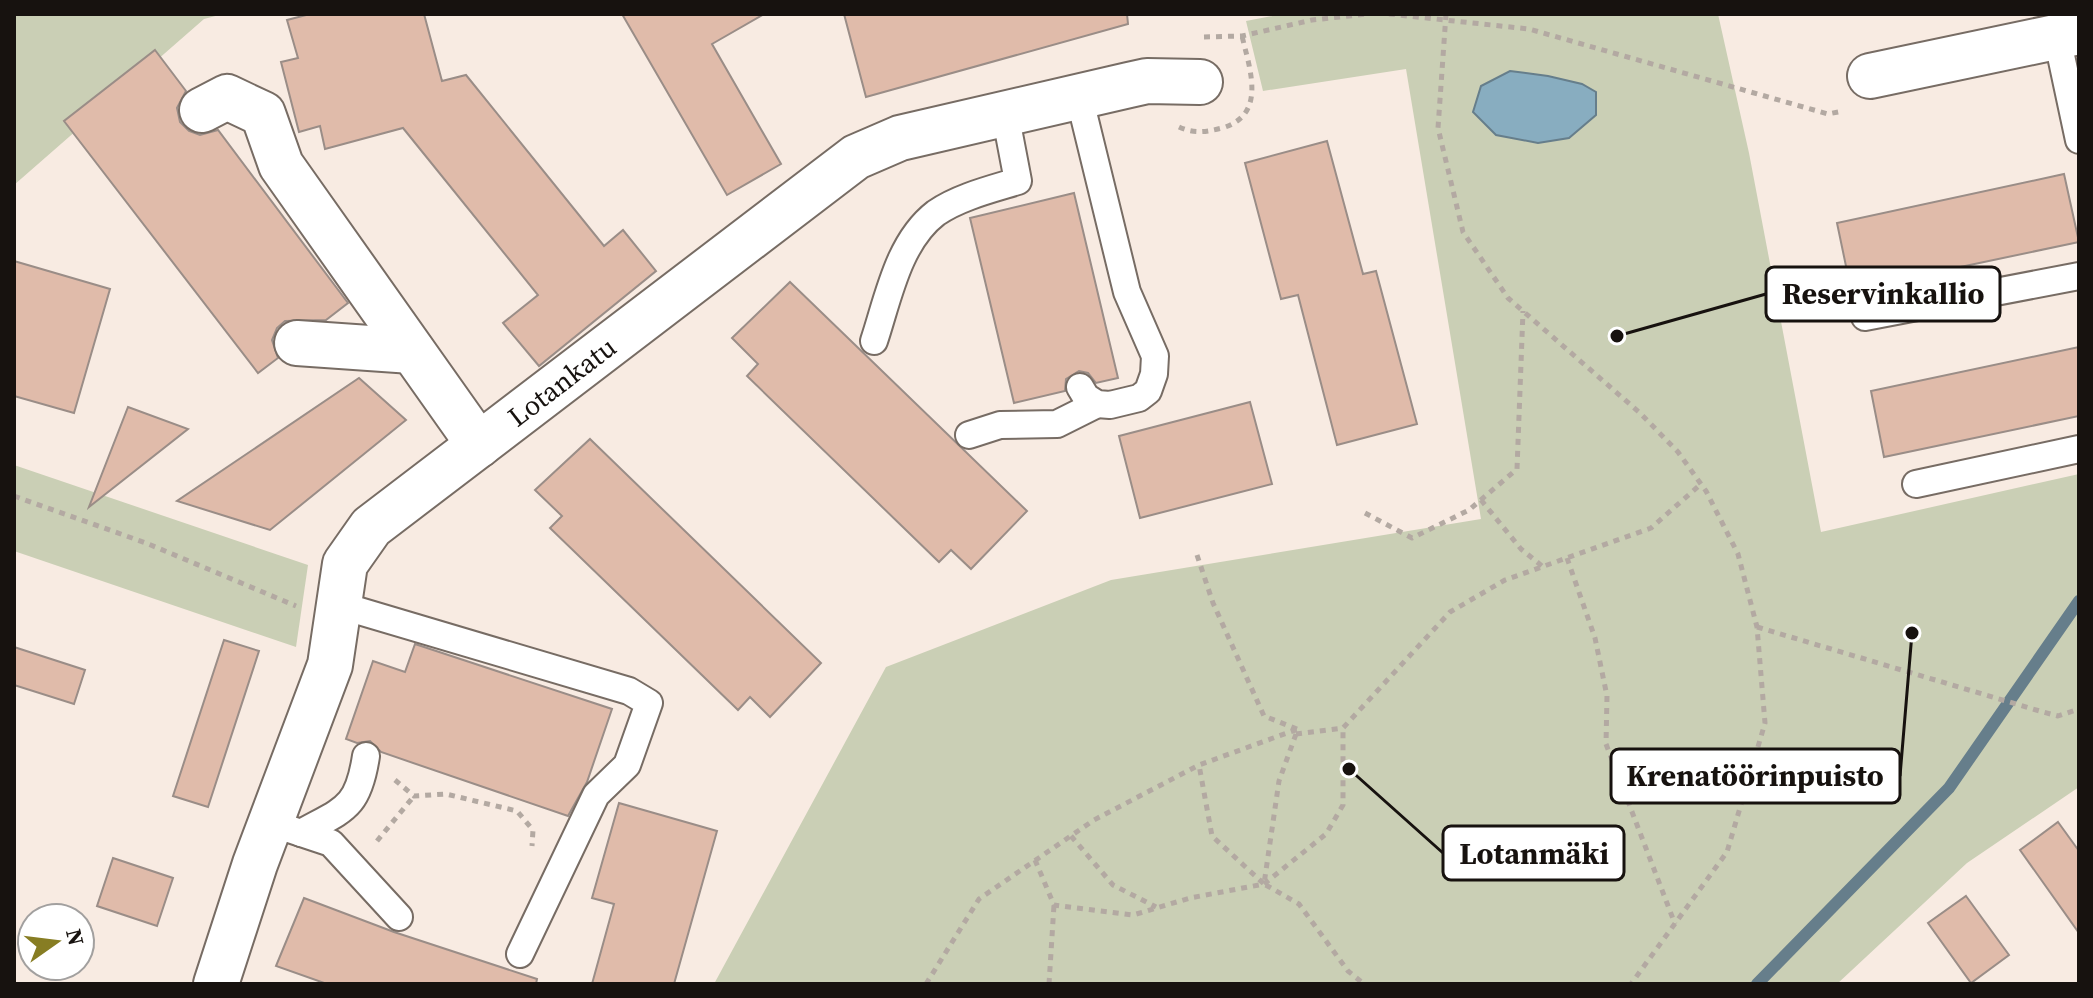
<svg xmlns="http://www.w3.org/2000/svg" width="2093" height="998" font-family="'Source Serif 4',serif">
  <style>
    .green { fill: #cacfb5 }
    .water { fill: #88adc0; stroke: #667e8b; stroke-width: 2 }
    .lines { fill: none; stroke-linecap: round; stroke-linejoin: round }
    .stream { stroke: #667e8b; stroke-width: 12 }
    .building { fill: #e0bbaa; stroke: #9a8d87; stroke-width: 2 }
    .lane-casing { stroke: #776c64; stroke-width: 30 }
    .street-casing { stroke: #776c64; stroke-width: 48 }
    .path { stroke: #b3a9a2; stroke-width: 5; stroke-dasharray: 6 6; stroke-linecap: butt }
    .lane { stroke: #fff; stroke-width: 26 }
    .street { stroke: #fff; stroke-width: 44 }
    .labels { text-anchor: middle; stroke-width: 6; stroke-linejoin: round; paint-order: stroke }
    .street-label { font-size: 28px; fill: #17120f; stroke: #fff }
    .leader { fill: none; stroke: #17120f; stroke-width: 3 }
    .callout-dot { fill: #17120f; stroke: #fff; stroke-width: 3 }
    .callout { fill: #fff; stroke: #17120f; stroke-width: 3 }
    .callout-label { font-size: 30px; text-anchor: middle; font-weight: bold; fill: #17120f }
  </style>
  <rect width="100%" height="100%" fill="#f8ebe2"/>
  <g class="green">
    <polygon points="14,14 223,14 204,19 14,185"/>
    <polygon points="1283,14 1718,14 1749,153 1821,532 2079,474 2079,787 1967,863 1837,984 714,984 886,667 1111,580 1481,519 1406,69 1263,91 1246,21"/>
    <polygon points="14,465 308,565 296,647 14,551"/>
  </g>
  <polygon class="water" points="1510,71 1548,76 1582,84 1596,92 1596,115 1569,138 1538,143 1496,135 1473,112 1481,86"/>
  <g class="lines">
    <polyline class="stream" points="1757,984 1949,788 2079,601"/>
  </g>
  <g class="building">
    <polygon points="310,14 424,14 442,81 466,75 604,246 623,230 656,271 539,366 503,323 538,295 403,128 325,149 320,126 299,132 281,62 298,58 287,20"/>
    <polygon points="622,14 764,14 712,44 781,164 727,195"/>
    <polygon points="844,14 1127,14 1128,24 866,97"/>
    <polygon points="155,50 186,91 177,108 180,122 189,131 200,135 218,130 348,303 326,320 285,321 277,328 272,340 278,358 258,373 64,121"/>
    <polygon points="1327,141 1363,274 1376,271 1417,424 1337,445 1298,295 1281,299 1245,163"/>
    <polygon points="2064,174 2079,242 1851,290 1837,223"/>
    <polygon points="1074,193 1118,378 1096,383 1088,373 1079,371 1066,379 1065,391 1014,403 970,218"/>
    <polygon points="14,261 110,289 74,413 14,396"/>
    <polygon points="790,282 1027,511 971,569 951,550 939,562 747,376 758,364 732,338"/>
    <polygon points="2079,347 2079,416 1884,457 1871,391"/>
    <polygon points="359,378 406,420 270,530 177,501"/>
    <polygon points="1250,402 1272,484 1140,518 1119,436"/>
    <polygon points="128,407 188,429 89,507"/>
    <polygon points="590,439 821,663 770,717 750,697 738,710 550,528 562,516 535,490"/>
    <polygon points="224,640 259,651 208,807 173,796"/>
    <polygon points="415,644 612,709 587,782 568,816 381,752 370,741 357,743 346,739 373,661 405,672"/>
    <polygon points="14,647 85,670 74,704 14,685"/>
    <polygon points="619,803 717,831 674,984 592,984 614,904 592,898"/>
    <polygon points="2058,822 2079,851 2079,933 2020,850"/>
    <polygon points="113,858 173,878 157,926 97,906"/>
    <polygon points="1966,896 2009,955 1971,983 1928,923"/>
    <polygon points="304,898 394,932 537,979 536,984 327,984 276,966"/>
  </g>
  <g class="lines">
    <defs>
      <g id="lane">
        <polyline points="2057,37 2079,140"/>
        <polyline points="1079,96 1127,292 1155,356 1154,374 1148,391 1139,398 1110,405 1097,404 1086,397 1080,387"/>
        <polyline points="1865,317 2079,276"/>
        <path d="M874,341C888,299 898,242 936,213C959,197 992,189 1018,181L1005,113"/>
        <polyline points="969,435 1000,425 1057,424 1097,404"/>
        <polyline points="1916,484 2079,449"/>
        <polyline points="339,605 629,691 649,703 627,765 596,795 520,954"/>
        <polyline points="271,823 331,843 399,917"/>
        <path d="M301,833C344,809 358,809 366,756"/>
      </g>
      <g id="street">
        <polyline points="1870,76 2079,32"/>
        <polyline points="202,110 227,97 263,114 281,165 479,445"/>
        <polyline points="297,343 412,351"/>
        <path id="s1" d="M216,984L255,864L330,665L345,564L371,527L856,157L900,138L1129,85L1147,81L1200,82"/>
      </g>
    </defs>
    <use href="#lane" class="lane-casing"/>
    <use href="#street" class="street-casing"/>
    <g class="path">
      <polyline points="1389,14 1529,29 1828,114 1843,111"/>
      <polyline points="1446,14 1438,128 1463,232 1508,298 1640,413 1678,452 1706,491 1738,554 1757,627 1765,723 1727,852 1631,984"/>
      <polyline points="1204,37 1242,36 1312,20 1367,14"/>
      <path d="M1179,127C1194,134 1206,132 1222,128C1267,115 1250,70 1242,36"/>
      <polyline points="14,496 146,543 296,606"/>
      <polyline points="1481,500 1521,549 1542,566"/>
      <polyline points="1365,513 1412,538 1469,510 1517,469 1523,311"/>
      <polyline points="1197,555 1213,603 1264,716 1297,729"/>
      <polyline points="1567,558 1595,638 1607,696 1606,744 1675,924"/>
      <polyline points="1757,627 2043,712 2058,716 2079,709"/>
      <polyline points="1296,734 1343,728 1450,612 1505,580 1651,528 1701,484"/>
      <polyline points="1296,734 1279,781 1264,884 1299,904 1348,971 1364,984"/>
      <polyline points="395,780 414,796 446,794 517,811 533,830 532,846"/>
      <polyline points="1071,836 1113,885 1156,907"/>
      <polyline points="377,841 414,796"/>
      <polyline points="1035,860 1054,905 1133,915 1190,898 1264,884 1212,836 1199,765"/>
      <polyline points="1264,884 1326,834 1343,805 1343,728"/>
      <polyline points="926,984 979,899 1094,820 1199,765 1298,729"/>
      <polyline points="1049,984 1054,905"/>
    </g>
    <use href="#lane" class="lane"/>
    <use href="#street" class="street"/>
  </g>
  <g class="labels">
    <g class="street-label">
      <text dy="10" stroke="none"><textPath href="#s1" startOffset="726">Lotankatu</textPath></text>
    </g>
  </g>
  <path class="leader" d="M1617 336L1766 294M1912 633L1900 776M1349 769L1443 853"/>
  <g class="callout-dot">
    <circle cx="1617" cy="336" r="8"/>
    <circle cx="1912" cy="633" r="8"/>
    <circle cx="1349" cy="769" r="8"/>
  </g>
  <g class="callout">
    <rect x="1766" y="267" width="234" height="54" rx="8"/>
    <rect x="1611" y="749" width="289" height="54" rx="8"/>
    <rect x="1443" y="826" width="181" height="54" rx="8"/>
  </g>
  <g class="callout-label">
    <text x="1883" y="304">Reservinkallio</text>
    <text x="1755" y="786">Krenatöörinpuisto</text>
    <text x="1534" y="864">Lotanmäki</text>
  </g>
  <rect width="2093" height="998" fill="none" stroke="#17120f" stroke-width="32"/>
  <g transform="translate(56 942) rotate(76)"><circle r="38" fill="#ffffff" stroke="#a2a09f" stroke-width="2"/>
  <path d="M0-6L14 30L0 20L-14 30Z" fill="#877d23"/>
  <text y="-12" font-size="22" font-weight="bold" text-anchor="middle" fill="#17120f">N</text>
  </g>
</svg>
